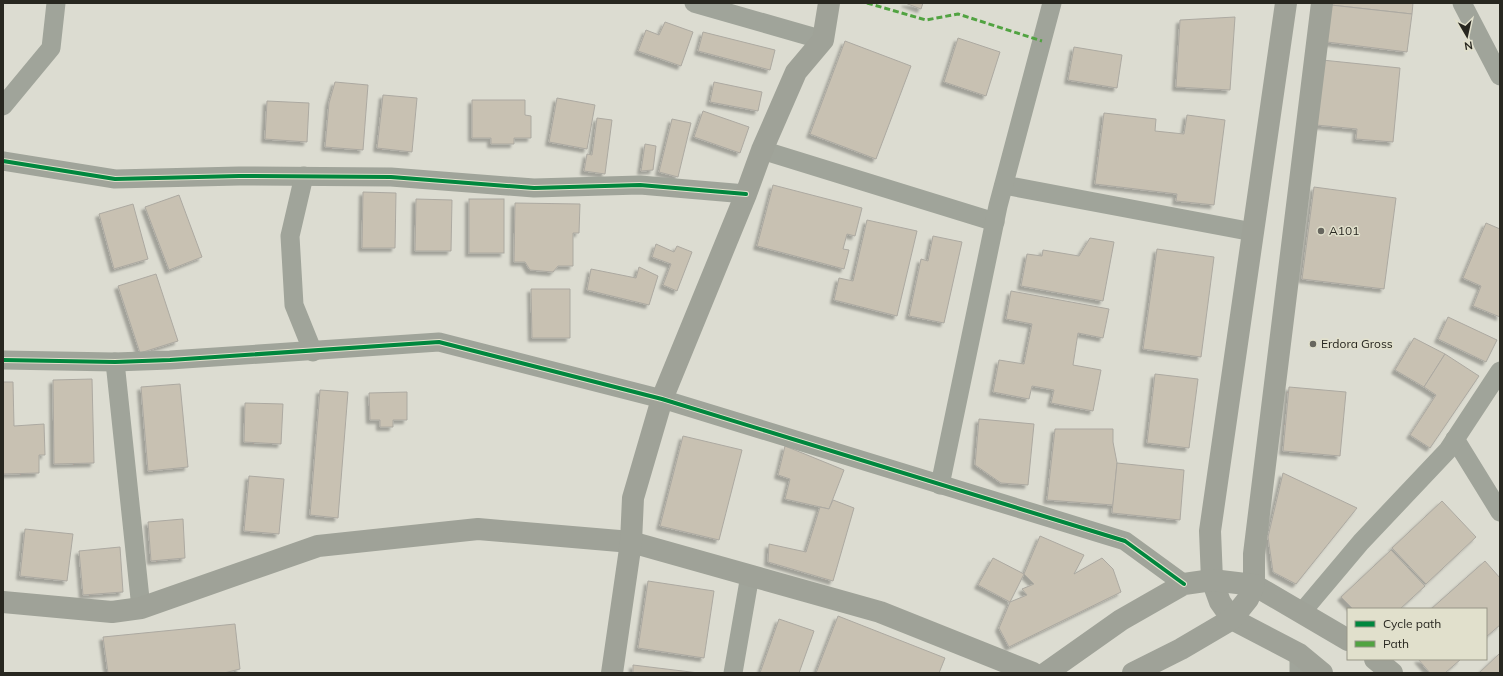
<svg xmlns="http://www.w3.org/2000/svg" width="1503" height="676" font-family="Mulish,sans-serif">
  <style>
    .building { fill: #c8c1b2; stroke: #aca9a1; filter: url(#shadow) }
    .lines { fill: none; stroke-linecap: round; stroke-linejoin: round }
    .street { stroke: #a0a49a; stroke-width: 19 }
    .secondary { stroke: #9fa298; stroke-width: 22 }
    .quiet { stroke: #51a341; stroke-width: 3; stroke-dasharray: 6 3; stroke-linecap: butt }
    .cycleway-casing { stroke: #e1e0cc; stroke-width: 6 }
    .cycleway { stroke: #00873e; stroke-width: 4 }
    .poi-dot { fill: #67665e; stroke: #e1e0cc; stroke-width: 1.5 }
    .labels { text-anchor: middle; stroke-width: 3; stroke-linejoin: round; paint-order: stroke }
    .poi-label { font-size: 12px; fill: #282720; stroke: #e1e0cc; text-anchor: start }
  </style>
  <defs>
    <filter id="shadow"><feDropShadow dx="-3.5" dy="3.5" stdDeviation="1" flood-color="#0004"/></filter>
  </defs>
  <rect width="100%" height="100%" fill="#dcdcd1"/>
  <g class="building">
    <polygon points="905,3 923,3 921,9"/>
    <polygon points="1331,3 1413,3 1412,14 1331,5"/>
    <polygon points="1331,5 1412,14 1407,52 1327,42"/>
    <polygon points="1235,17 1230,90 1176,87 1180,20"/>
    <polygon points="665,22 693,32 681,66 638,51 646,30 659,35"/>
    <polygon points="703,32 775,50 770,70 698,51"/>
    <polygon points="958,38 1000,52 986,96 944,82"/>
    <polygon points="845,41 911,66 876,159 810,134"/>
    <polygon points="1074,47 1122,55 1117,88 1068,80"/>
    <polygon points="1322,60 1400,68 1393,142 1356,139 1357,129 1316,125"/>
    <polygon points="335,82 368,85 363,150 325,147 329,103"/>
    <polygon points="714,82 762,92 758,111 710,102"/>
    <polygon points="383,95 417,98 412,152 377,148"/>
    <polygon points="557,98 595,105 587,149 549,142"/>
    <polygon points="472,100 525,100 525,115 531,116 531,138 514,138 514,144 491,144 491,138 472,138"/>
    <polygon points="267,101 309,103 307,142 265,139"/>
    <polygon points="703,111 749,127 740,153 694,137"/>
    <polygon points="1104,113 1156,119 1155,131 1184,134 1187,115 1225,120 1214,205 1176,201 1177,194 1095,184"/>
    <polygon points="597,118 612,120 605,174 584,171 587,154 592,155"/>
    <polygon points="672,119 691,123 678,177 659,172"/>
    <polygon points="645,144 656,146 653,170 641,171"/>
    <polygon points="773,185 862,208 855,236 847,234 843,249 849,250 844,269 757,246"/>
    <polygon points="1314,187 1396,198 1384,289 1302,279"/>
    <polygon points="363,192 396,193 395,248 362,248"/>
    <polygon points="179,195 202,257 169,270 145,207"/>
    <polygon points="416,199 452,200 451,251 415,251"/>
    <rect x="469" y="199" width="35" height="54"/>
    <polygon points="515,203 580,204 579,233 573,233 573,266 558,266 553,272 530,270 525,262 514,262"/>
    <polygon points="133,204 148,259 114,269 99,214"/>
    <polygon points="867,220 917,231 897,316 834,300 839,278 853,281"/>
    <polygon points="1486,223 1500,229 1500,317 1473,306 1481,286 1463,278"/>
    <polygon points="933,236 962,242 944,323 909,316 921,259 928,261"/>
    <polygon points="1090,238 1114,242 1103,301 1021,286 1027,254 1042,256 1043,250 1079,256"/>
    <polygon points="656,244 674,252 677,246 692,252 677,291 663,285 671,264 652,257"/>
    <polygon points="1157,249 1214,257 1201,357 1143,349"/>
    <polygon points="639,267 658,276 649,305 587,290 591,269 636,278"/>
    <polygon points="156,274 178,341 140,353 118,286"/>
    <polygon points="531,289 570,289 570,338 532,338"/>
    <polygon points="1011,291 1109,309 1103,338 1078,333 1073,365 1101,370 1093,411 1051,403 1054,390 1032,386 1029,399 993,392 999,360 1024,364 1032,324 1006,319"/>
    <polygon points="1448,317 1497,340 1486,362 1438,339"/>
    <polygon points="1414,338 1445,354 1424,387 1395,370"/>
    <polygon points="1445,354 1479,376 1430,448 1410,435 1436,395 1424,387"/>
    <polygon points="1155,374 1198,379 1189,448 1147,443"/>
    <polygon points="92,379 94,463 54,464 53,380"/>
    <polygon points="3,382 13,382 14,426 44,424 45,455 39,455 39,473 3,474"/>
    <polygon points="180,384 188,467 148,471 141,387"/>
    <polygon points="1289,387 1346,392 1340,456 1283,451"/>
    <polygon points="320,390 348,392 338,518 310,515"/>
    <polygon points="407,392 407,420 393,420 393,427 380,427 380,420 370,420 369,393"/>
    <polygon points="245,403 283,404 281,444 244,442"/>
    <polygon points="979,419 1034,424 1028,485 1001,483 975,465"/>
    <polygon points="1055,429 1113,429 1113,442 1117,463 1113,505 1047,500"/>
    <polygon points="683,436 742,450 719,540 660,526"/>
    <polygon points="785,446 844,470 829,509 785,499 790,479 778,475"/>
    <polygon points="1117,463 1184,470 1180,520 1112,513"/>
    <polygon points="1283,473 1357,508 1296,584 1273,572 1268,537"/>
    <polygon points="249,476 284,479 279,534 244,531"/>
    <polygon points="833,500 854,508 833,581 768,562 769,544 806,552 820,507 829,509"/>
    <polygon points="1442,501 1476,537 1426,584 1392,548"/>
    <polygon points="183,519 185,558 151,561 148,522"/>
    <polygon points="25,529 73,534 67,581 20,576"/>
    <polygon points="1040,536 1084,555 1074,574 1102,558 1113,569 1121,592 1009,647 999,628 1010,602 1027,595 1022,589 1034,584 1024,574"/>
    <polygon points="120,547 123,592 83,595 79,551"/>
    <polygon points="1391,550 1425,586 1400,609 1353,609 1341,597"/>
    <polygon points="993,558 1024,574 1010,602 978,585"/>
    <polygon points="1485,561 1500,578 1500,625 1486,637 1486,609 1431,609"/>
    <polygon points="648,581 714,591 704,658 638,648"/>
    <polygon points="838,616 945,658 939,673 816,673"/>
    <polygon points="779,619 814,631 799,673 760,673"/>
    <polygon points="235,624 240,669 224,673 108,673 103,637"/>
    <polygon points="1500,653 1500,673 1479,673"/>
    <polygon points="1418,659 1461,659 1445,673 1430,673"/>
    <polygon points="633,665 699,673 633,673"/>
  </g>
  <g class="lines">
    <g class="street">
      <polyline points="694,3 823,40"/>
      <polyline points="1462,3 1500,76"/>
      <polyline points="3,106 51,48 56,3"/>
      <polyline points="762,150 995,222"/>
      <polyline points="3,161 115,179 239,176 391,177 534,188 640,185 746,194"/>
      <polyline points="304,176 290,236 294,305 313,352"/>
      <polyline points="1004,185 1253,232"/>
      <polyline points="3,360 115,362 170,360 439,342 662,399 1125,541 1184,584"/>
      <polyline points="115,362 141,608"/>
      <polyline points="1455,439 1500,512"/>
      <polyline points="940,485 998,206 1052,3"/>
      <polyline points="1302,612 1361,542 1448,450 1500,371"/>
      <polyline points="733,673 750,575"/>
      <polyline points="1299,673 1299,654"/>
    </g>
    <g class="secondary">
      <polyline points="1286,3 1210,531 1212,580 1220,602 1232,619 1299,654 1322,673"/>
      <polyline points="1322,3 1254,554 1254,585 1348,640"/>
      <polyline points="3,602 112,612 141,608 318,546 478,529 631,542 880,612 1033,673"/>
      <polyline points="1375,659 1392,673"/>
      <polyline points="612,673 631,542 633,498 662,399 746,194 762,150 796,72 823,40 829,3"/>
      <polyline points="1046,673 1121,620 1184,584 1212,580 1254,585 1248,599 1232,619 1181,649 1133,673"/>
    </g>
    <polyline class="quiet" points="867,3 926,20 958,14 1042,41"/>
    <defs>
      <g id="cycleway">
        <polyline points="3,161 115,179 239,176 391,177 534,188 640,185 746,194"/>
        <polyline points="3,360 115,362 170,360 439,342 662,399 1125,541 1184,584"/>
      </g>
    </defs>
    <use href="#cycleway" class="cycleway-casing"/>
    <use href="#cycleway" class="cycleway"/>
  </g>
  <g class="poi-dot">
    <circle cx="1321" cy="231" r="4"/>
    <circle cx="1313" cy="344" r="4"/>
  </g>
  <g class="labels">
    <g class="poi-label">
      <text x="1329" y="235">A101</text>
      <text x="1321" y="348">Erdora Gross</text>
    </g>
  </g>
  <rect width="1503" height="676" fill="none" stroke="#282720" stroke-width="8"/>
  <rect x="1347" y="608" width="140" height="52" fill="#e1e0cc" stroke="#979687"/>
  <rect x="1355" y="621" width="20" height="6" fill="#00873e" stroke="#979687"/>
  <text x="1383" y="628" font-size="12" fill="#282720">Cycle path</text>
  <rect x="1355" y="641" width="20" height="6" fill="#51a341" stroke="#979687"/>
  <text x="1383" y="648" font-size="12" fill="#282720">Path</text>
  <g transform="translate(1467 36) rotate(171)" stroke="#e1e0cc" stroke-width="3" paint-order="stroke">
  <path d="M0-3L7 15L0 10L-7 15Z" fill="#282720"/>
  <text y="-6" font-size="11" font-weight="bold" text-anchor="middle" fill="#282720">N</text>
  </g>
</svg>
